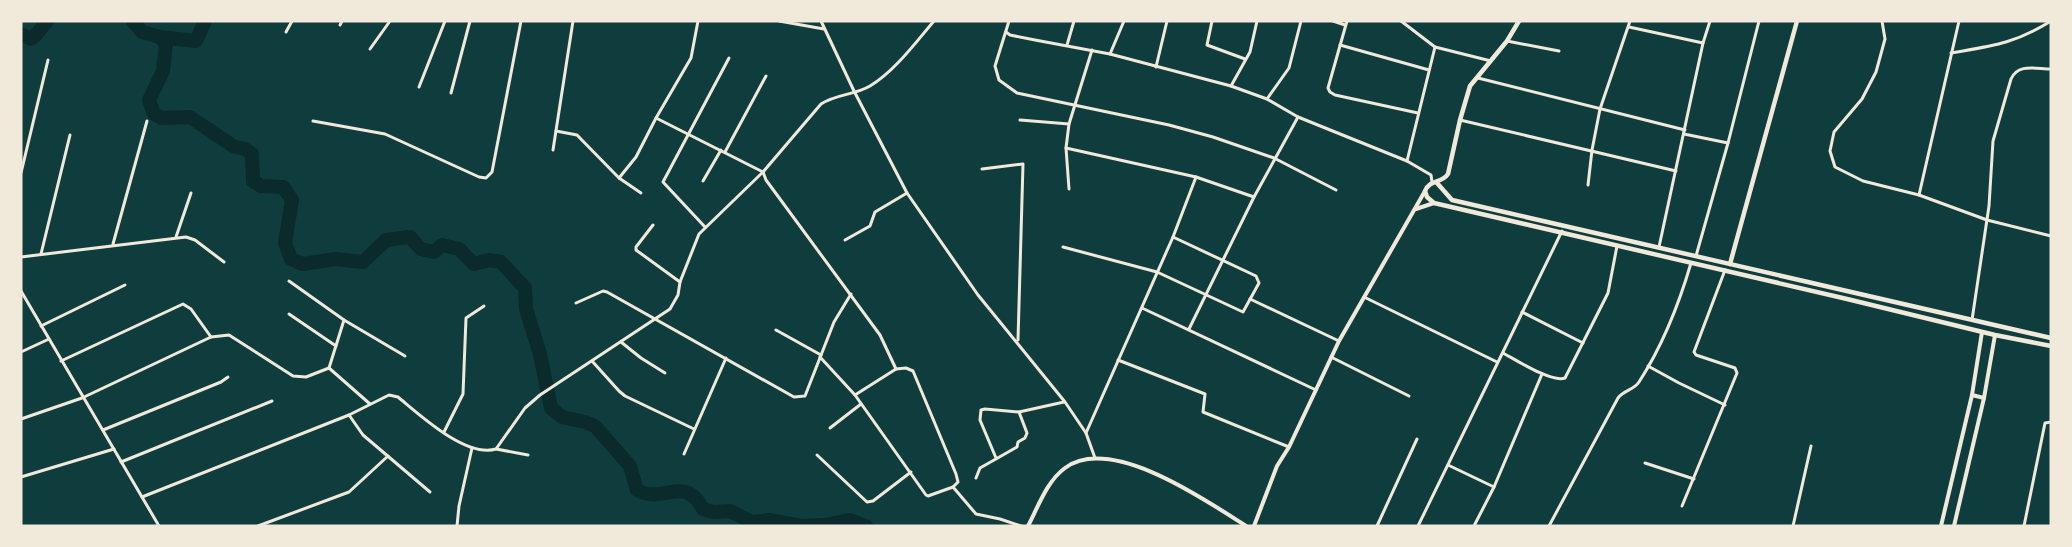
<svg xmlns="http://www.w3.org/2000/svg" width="2072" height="547" font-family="'IBM Plex Serif',serif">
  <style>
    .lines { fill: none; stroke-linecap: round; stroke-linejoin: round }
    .river { stroke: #0a2a2b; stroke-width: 14 }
    .minor { stroke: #f1e9da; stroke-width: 3 }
    .tertiary { stroke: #f1e9da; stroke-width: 4 }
    .secondary { stroke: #f1e9da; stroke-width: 4.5 }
  </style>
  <rect width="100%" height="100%" fill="#0f3d3e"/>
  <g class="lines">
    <g class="river">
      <path d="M133,21L142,32L160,37L166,44L163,71L149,100L154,114L162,118L190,117L233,146L245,149L252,154L253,181L261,186L283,187L292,200L285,243L291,259L303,264L335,259L363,262L386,240L410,237L421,249L434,252L442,245L459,249L474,264L489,260L501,262L525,288L526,309L540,354L551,408L562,417L585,422L595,426L630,466L637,490C664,505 684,473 703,509L713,512L730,511L752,522L769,520L801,526L825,525L849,520L866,526"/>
      <polyline points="21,34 31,39 35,36 47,21"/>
      <polyline points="160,37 196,41 205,21"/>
    </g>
    <g class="minor">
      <polyline points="698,21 691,58 656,118 763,172 766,180 880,335 896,369 855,395"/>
      <polyline points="779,21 824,29"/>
      <polyline points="821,21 854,91 907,193 978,295 1065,402 1086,433 1095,458"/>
      <polyline points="1009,21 995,66 999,80 1017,93 1169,125 1213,137 1274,158 1336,190"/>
      <polyline points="1212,21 1207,45 1245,59"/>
      <polyline points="1333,21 1345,25"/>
      <polyline points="1347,21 1328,88 1330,92 1335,95 1418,113"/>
      <polyline points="1401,21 1435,47 1491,61"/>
      <polyline points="1882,21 1885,39 1876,72 1862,99 1834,132 1830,151 1835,167 1863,181 1919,195 1987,220 2051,236"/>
      <polyline points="340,25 342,21"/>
      <polyline points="1629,27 1703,43"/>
      <polyline points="286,32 292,21"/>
      <polyline points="1006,32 1010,35 1035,40 1110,54 1231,86 1267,99 1298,117 1407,161 1431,175 1432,182"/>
      <polyline points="1507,41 1559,51"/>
      <polyline points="1067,45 1074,21"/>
      <polyline points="1340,45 1429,70"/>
      <polyline points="370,49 390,21"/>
      <path d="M1951,53C1992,46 2014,44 2051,21"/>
      <polyline points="1110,54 1124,21"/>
      <polyline points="1156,67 1167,21"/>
      <polyline points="1478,78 1685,130"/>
      <polyline points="1231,86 1250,52 1257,21"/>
      <polyline points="419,87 445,21"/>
      <polyline points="451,93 470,21"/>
      <polyline points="1267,99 1289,68 1301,21"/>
      <polyline points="1020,120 1069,124"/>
      <polyline points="1460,120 1676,171"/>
      <polyline points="313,121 385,134 479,177 486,178 492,172 521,21"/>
      <polyline points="556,131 577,135 619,178 641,193"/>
      <polyline points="1684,134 1728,143"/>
      <polyline points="1066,148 1069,189"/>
      <polyline points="553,150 573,21"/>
      <polyline points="725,152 766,76"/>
      <polyline points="1407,161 1435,47"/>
      <polyline points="982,169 1023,164 1018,340"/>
      <polyline points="21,173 48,60"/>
      <polyline points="1196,177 1254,197"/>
      <polyline points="619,178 636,157 656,118"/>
      <polyline points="703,181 721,150"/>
      <polyline points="1588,185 1592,150 1600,109 1630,21"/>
      <polyline points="1919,195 1959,21"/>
      <polyline points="653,225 636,247 636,250 680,282"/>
      <polyline points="705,227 663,182 729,58"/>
      <polyline points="176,237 191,193"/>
      <polyline points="845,240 870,226 875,212 907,193"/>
      <polyline points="113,244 147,121"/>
      <polyline points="1063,247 1157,272 1243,312 1259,283 1256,276 1173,237"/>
      <polyline points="1659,247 1703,43 1710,21"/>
      <polyline points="41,254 70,135"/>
      <polyline points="1696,256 1728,143 1759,21"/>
      <polyline points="21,257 186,237 195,240 224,262"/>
      <polyline points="289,281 344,320 405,356"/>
      <polyline points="21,291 159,526"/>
      <polyline points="1364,297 1497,362"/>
      <polyline points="1250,299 1339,341"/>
      <polyline points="576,303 603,291 607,292 794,397 805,396 834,322 851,294"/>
      <polyline points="1142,308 1316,390"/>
      <polyline points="1522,312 1583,343"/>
      <polyline points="289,314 336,346"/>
      <path d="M1972,320L1989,206L1993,141L2011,79C2018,63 2036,69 2051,69"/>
      <polyline points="41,326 125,285"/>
      <polyline points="1189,329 1254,197 1298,117"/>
      <polyline points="776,330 821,355"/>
      <polyline points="621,342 641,358 665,373"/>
      <polyline points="21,352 49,339"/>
      <path d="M1503,353C1516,360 1552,383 1565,378L1608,293L1617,246"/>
      <polyline points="820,357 855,395 926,495 928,496 953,487 976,514 1000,519 1021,526"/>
      <polyline points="1331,357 1409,396"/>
      <polyline points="1118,360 1205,394 1203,412 1289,447"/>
      <polyline points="61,361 183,304 191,309 211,337 229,335 293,376 306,377 329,368 370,404"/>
      <polyline points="592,361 619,391 625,396 694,429"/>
      <polyline points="1648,366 1679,383 1725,405"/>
      <polyline points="329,368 344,320"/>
      <polyline points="896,369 906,368 913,371 956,474 958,482 953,487"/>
      <polyline points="349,415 363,435 430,492"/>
      <polyline points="21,419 82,398 211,337"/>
      <polyline points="830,428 861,404"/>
      <polyline points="103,430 221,382 228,377"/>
      <polyline points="444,432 463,394 466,318 484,306"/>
      <polyline points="1086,433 1173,237 1196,177 1066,148 1069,124 1092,50"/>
      <polyline points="496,449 528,455"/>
      <polyline points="684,454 726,358"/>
      <polyline points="817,455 867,502 873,501 911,472"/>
      <polyline points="996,458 980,420 981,410 985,409 1019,412 1064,402"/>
      <polyline points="121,462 272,401"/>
      <polyline points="1645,463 1694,479"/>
      <polyline points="1448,465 1494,487"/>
      <polyline points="21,477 114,449"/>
      <polyline points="976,478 980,468 1017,447 1018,442 1025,438 1027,433 1019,412"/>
      <path d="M142,497L349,415L389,395L398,397C420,415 466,458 496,449L525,408L540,395L670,309L678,295L680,282L699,234L763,172L821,104C836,94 855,95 870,86C894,72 916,42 934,21"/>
      <polyline points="1682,506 1737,373 1735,368 1696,355 1694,352 1725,270"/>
      <polyline points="258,526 349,492 388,456"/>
      <polyline points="457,526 459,506 472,448"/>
      <polyline points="1377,526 1417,439"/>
      <polyline points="1418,526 1562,231"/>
      <polyline points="1474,526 1494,487 1542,374"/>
      <path d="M1549,526L1618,398C1624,390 1634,390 1639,382C1663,345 1679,304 1691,263"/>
      <polyline points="1793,526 1811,446"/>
      <polyline points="2024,526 2045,423 2051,422"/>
    </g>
    <g class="tertiary">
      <polyline points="1416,209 1434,203"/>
      <polyline points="1972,395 1984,398"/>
      <path d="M1028,526C1038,507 1047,481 1065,468C1111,434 1207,501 1246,526"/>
      <polyline points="1254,526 1277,466 1289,447 1339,341 1425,191"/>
      <polyline points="1941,526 1972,395 1982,332"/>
      <polyline points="1954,526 1984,398 1995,335"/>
    </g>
    <g class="secondary">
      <path d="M1519,21L1507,41L1470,86L1460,120L1448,174C1441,184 1430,179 1425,191L1427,197L1434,203L1847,299L1995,335L2051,346"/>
      <polyline points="1437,183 1452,200 2051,338"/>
      <polyline points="1730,264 1797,21"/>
    </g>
  </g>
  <rect width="2072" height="547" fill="none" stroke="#f1e9da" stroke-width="45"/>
</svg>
